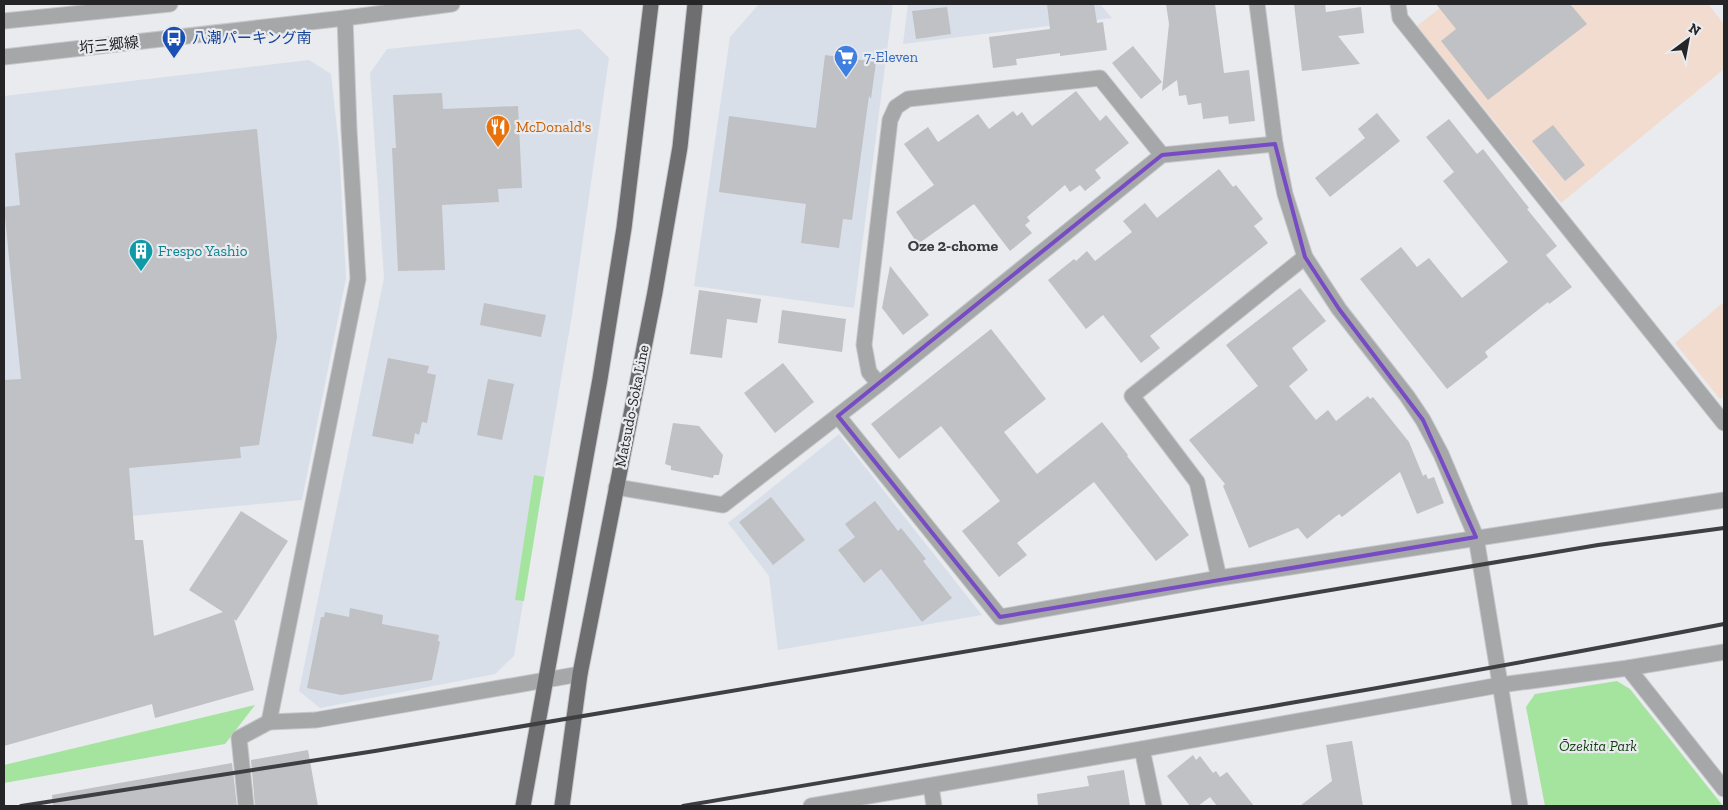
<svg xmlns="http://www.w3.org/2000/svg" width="1728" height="810" font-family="'Zilla Slab','Noto Sans JP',serif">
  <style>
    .built { fill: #d9dfe9 }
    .industrial { fill: #f2dccf }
    .green { fill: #a5e49e }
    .building { fill: #bfc1c4 }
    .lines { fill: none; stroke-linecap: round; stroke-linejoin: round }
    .minor-casing { stroke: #c6c7cb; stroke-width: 17 }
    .major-casing { stroke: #c6c7cb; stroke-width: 17 }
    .minor { stroke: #a6a7a8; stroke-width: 15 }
    .major { stroke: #6e6e71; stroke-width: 15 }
    .rail { stroke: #3f3f42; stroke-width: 4 }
    .marked { fill: none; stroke: #764bc4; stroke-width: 4; stroke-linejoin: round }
    .labels { text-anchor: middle; stroke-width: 4.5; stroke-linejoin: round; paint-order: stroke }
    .transit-label { font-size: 15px; fill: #164399; stroke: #e9ebef; text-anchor: start }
    .street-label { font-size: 15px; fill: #252527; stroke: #e9ebef }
    .shop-label { font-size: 15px; fill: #366cbe; stroke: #e9ebef; text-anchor: start }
    .food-label { font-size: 15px; fill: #c56008; stroke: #e9ebef; text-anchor: start }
    .culture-label { font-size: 15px; fill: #0d838f; stroke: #e9ebef; text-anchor: start }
    .park-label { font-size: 15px; font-style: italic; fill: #154212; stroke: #e9ebef }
    .neighbourhood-label { font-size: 16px; font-weight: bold; fill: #3a3c3f; stroke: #e9ebef }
  </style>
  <rect width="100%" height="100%" fill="#e9ebef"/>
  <g class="built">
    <polygon points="759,4 893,4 854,308 694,286 730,37"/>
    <polygon points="908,4 1100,4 1112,18 903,44"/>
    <polygon points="580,29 609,58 572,315 514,656 495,674 320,708 299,691 384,278 370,73 387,49"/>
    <polygon points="309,60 331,74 339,147 346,278 302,500 4,528 4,96"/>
    <polygon points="839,434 982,615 778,650 769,576 728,523"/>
  </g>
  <g class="industrial">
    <polygon points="1445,4 1471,4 1482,17 1499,4 1708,4 1724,24 1724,69 1561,203 1417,26"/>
    <polygon points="1724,302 1724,396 1720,399 1675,343"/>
  </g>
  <g class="green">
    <polygon points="534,475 544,477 524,601 515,600"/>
    <polygon points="1617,681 1630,689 1723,806 1545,806 1526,707 1535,694"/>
    <polygon points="255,705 225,744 4,783 4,765"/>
  </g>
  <g class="building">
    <polygon points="1047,4 1094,4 1097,23 1103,22 1107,50 1060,56 1060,53 1016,59 1017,65 993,68 989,37 1050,29"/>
    <polygon points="1166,4 1215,4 1224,73 1249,70 1255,121 1229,124 1228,116 1203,119 1201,103 1188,105 1186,95 1179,96 1177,80 1162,91 1169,24"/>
    <polygon points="1294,4 1325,4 1326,12 1361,7 1364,33 1338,36 1360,64 1302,71"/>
    <polygon points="1436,4 1570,4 1587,24 1488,100 1441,41 1456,29"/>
    <polygon points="947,7 951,34 916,39 912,11"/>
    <polygon points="1133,46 1162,82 1141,99 1112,63"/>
    <polygon points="825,55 876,62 871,99 869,96 852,220 843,219 839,248 801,243 806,204 719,192 729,116 816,128"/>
    <polygon points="1076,91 1100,121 1106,115 1129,143 1095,170 1101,178 1085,191 1080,185 1070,192 1065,185 1027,217 1030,221 1025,225 1032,233 1010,251 974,204 918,244 896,212 934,185 904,144 928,127 938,142 978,114 989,129 1013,111 1017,116 1022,112 1032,126"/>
    <polygon points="442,93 443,109 518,106 522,188 498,189 499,202 442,205 445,270 398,271 392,148 396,148 393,95"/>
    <polygon points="1377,113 1400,141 1330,197 1315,178 1365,138 1358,129"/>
    <polygon points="1449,119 1477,154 1483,149 1529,208 1527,209 1557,246 1546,255 1572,287 1549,304 1548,302 1485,352 1488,357 1447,389 1360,279 1401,247 1417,267 1429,258 1462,298 1508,262 1443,181 1454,172 1426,137"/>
    <polygon points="1553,125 1585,165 1565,181 1532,141"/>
    <polygon points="257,129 277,337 259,445 240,447 241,458 129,468 135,540 143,540 154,636 223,612 189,590 241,511 288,541 236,621 234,619 254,690 155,718 152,704 4,746 4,380 21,379 4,207 20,205 15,153"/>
    <polygon points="1219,169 1233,187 1236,185 1263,219 1254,226 1268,243 1150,336 1160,348 1141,363 1103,315 1086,329 1048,280 1074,259 1076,261 1087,251 1095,261 1132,232 1123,221 1145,203 1157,218"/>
    <polygon points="890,266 929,315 903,335 882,308"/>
    <polygon points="1300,288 1326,321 1292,348 1308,370 1289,386 1316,420 1328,410 1336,421 1368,396 1370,399 1373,397 1409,442 1423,476 1426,474 1428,479 1434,477 1444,503 1417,514 1400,472 1342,517 1339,514 1307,539 1298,528 1249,548 1223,486 1225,484 1189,440 1258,386 1226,345"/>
    <polygon points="699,290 761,299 757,323 727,319 722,358 690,354"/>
    <polygon points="484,303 546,315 541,337 480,325"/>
    <polygon points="782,310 846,319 842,352 778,343"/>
    <polygon points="991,329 1046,399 1004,432 1037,474 1102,422 1128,455 1127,456 1189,535 1156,561 1094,482 1017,543 1027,555 999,577 962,531 1000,501 941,426 899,459 871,424"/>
    <polygon points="388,358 429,366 427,373 436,375 427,423 422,422 419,435 415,433 413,444 372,436"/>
    <polygon points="783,363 814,402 775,433 744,393"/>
    <polygon points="488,379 514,384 502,440 477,435"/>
    <polygon points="673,423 699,426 723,455 719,475 714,475 713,478 671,470 671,466 665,464"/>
    <polygon points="771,497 805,540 773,565 739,522"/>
    <polygon points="875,501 898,531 901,528 926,559 923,561 952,598 922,622 881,569 864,583 838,550 855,537 845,524"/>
    <polygon points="350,608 383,615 382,624 439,635 438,641 440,642 432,680 341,695 307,688 321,617 324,617 325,612 349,617"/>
    <polygon points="1352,741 1363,806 1300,806 1332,781 1326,745"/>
    <polygon points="308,750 318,806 255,806 251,760"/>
    <polygon points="1193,755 1196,760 1200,756 1213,773 1216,771 1220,777 1227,772 1254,806 1217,806 1210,797 1198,806 1190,806 1167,776"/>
    <polygon points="232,763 237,806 53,806 52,795"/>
    <polygon points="1124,770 1130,806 1038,806 1037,794 1089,786 1087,776"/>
  </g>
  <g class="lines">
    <defs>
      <g id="minor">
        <polyline points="1257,4 1275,144 1285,194 1305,257 1339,309 1407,396 1423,420 1441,454 1476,537 1520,806"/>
        <polyline points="1398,4 1400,18 1724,423"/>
        <polyline points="345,18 349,130 358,279 269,722 316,720 580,674"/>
        <polyline points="4,21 170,4"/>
        <polyline points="4,57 345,18 452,4"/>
        <polyline points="879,384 869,372 864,345 890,120 896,107 908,99 1100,78 1162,155"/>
        <polyline points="838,416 1000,617 1219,578 1724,500"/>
        <polyline points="616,487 723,505 879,384 1162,155 1275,144"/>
        <polyline points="1219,578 1197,482 1132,396 1305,257"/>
        <polyline points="1628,668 1724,789"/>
        <polyline points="1142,749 1154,806"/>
        <polyline points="931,786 934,806"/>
        <polyline points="246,806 239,738 269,722"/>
        <polyline points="811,806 1142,749 1500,685 1628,668 1724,652"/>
      </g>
      <g id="major">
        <polyline points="523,806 600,379 624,228 651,4"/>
        <polyline points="562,806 580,674 655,292 680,147 695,4"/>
      </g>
    </defs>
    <use href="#minor" class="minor-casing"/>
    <use href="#major" class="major-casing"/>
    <use href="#minor" class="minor"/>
    <use href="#major" class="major"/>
    <g class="rail">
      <polyline points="21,806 375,751 1598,545 1724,528"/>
      <path d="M683,806C1030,747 1378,691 1724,624"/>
    </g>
  </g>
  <path class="marked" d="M1275,144L1305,257L1339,309L1423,420L1476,537L1000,617L838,416L1162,155Z"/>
  <defs>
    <symbol id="bus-pin" viewBox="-11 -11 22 30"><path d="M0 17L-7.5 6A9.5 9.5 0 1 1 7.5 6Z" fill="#1a4fb4" stroke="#e9ebef"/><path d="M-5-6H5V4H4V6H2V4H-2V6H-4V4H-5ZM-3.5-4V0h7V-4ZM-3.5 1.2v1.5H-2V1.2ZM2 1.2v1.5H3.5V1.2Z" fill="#fff"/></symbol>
    <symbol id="supermarket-pin" viewBox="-11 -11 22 30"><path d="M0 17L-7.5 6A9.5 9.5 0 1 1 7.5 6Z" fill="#3f7fe0" stroke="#e9ebef"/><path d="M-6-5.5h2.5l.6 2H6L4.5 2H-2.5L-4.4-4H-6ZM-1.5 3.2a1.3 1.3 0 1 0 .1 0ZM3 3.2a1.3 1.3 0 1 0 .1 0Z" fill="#fff"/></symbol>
    <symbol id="restaurant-pin" viewBox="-11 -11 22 30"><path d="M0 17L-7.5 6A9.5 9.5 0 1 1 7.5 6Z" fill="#e8710a" stroke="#e9ebef"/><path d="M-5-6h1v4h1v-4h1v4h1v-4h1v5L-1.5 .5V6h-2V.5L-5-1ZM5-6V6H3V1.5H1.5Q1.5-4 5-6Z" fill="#fff"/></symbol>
    <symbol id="building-pin" viewBox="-11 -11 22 30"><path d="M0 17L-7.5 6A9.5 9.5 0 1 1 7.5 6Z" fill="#0f9aa8" stroke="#e9ebef"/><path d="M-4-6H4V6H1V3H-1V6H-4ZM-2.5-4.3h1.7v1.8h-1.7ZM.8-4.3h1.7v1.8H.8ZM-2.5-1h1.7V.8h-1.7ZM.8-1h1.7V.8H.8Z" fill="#fff"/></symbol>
  </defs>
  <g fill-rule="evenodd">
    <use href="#bus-pin" x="160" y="24" width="28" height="38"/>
    <use href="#supermarket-pin" x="832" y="43" width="28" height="38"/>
    <use href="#restaurant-pin" x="484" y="113" width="28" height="38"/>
    <use href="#building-pin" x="127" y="237" width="28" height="38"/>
  </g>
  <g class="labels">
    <g class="transit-label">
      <text x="192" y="43">八潮パーキング南</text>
    </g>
    <g class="street-label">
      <text transform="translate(109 45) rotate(-6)" y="5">垳三郷線</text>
      <text transform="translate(632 406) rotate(-79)" y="5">Matsudo-Soka Line</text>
    </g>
    <g class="shop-label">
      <text x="864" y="62">7-Eleven</text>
    </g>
    <g class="food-label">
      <text x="516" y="132">McDonald's</text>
    </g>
    <g class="culture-label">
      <text x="158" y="256">Frespo Yashio</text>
    </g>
    <g class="park-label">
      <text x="1598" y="751">Ōzekita Park</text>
    </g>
    <g class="neighbourhood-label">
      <text x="953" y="251">Oze 2-chome</text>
    </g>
  </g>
  <rect width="1728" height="810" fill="none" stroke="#252527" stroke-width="10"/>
  <g transform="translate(1688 40) rotate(32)" stroke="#e9ebef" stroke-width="4" paint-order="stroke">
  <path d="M0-4L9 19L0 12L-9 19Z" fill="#252527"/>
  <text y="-8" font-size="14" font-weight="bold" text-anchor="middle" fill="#252527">N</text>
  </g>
</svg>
